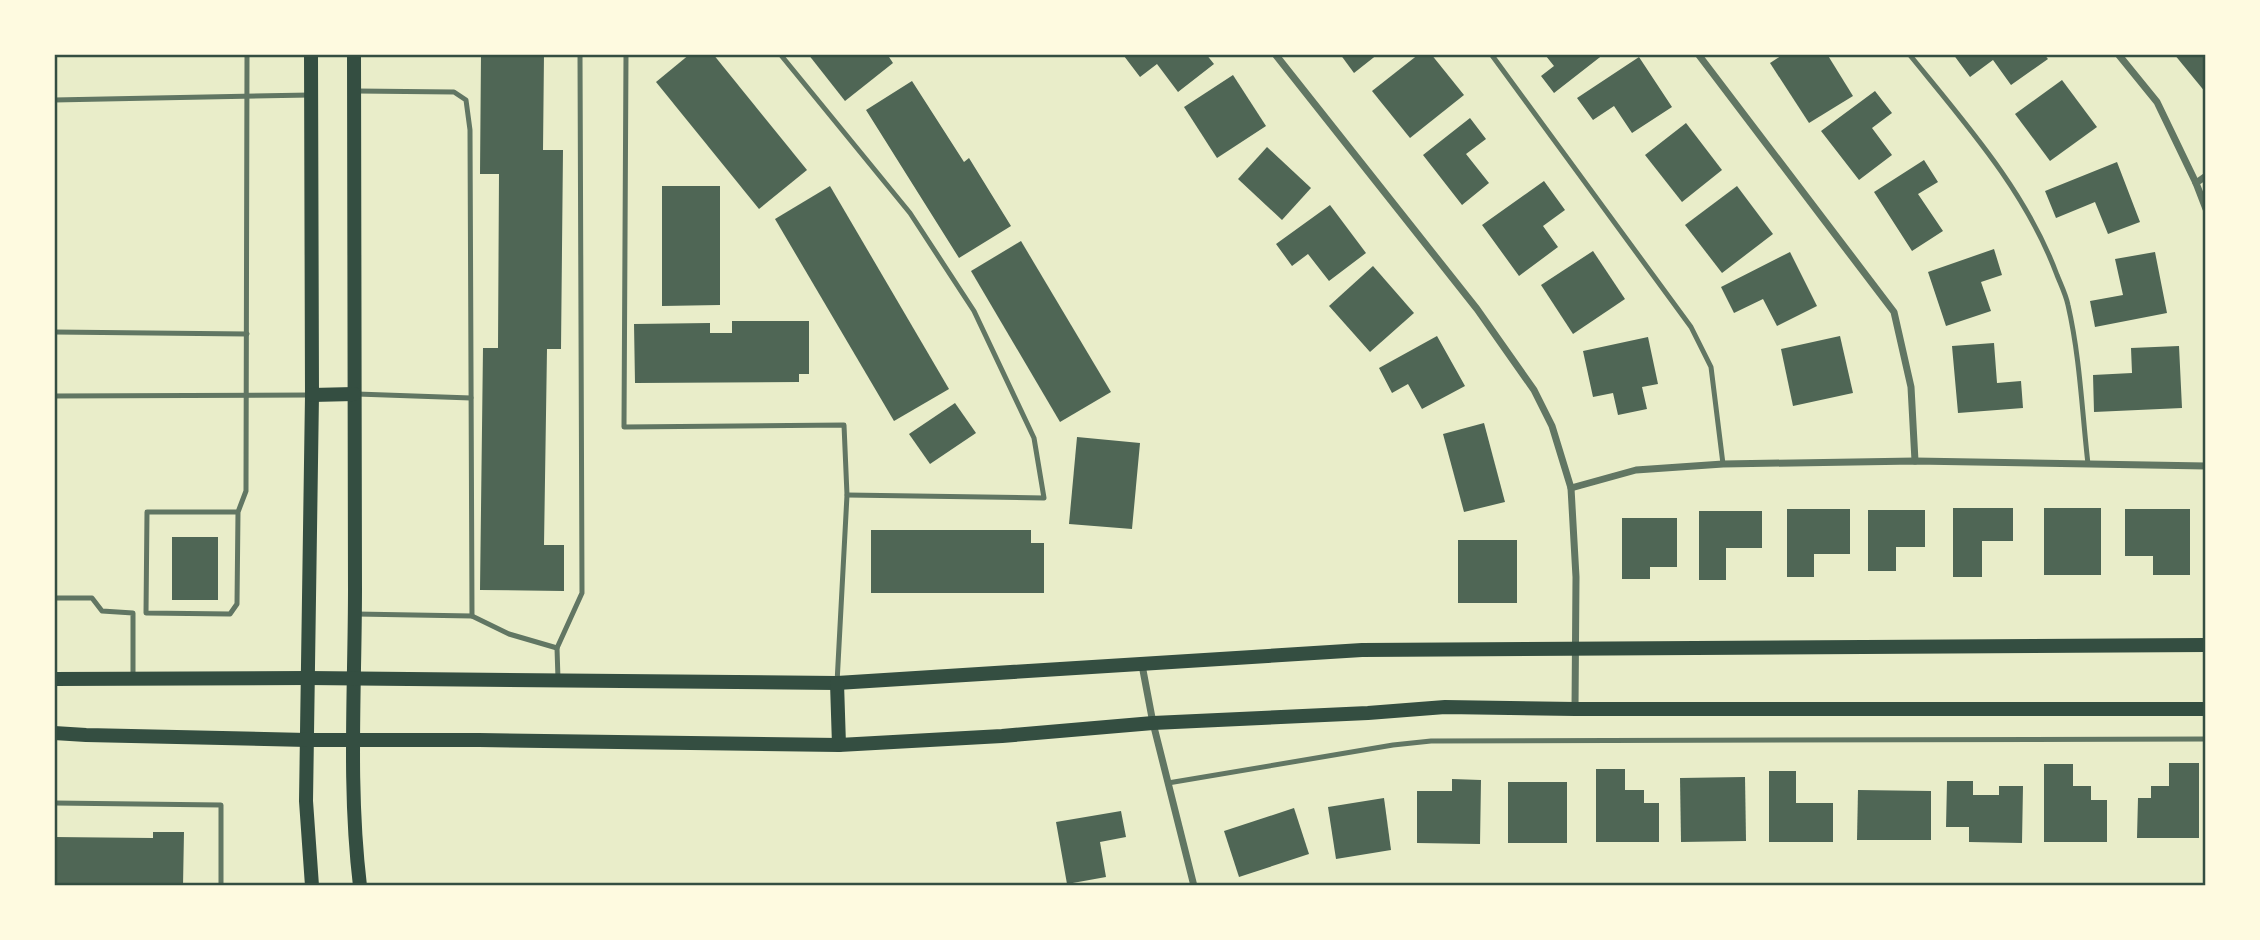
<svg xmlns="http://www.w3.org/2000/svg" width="2260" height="940" font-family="Raleway,sans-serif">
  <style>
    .building { fill: #4f6655 }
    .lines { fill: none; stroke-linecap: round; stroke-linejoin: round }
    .service { stroke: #617663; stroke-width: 5 }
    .minor { stroke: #617663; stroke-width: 7 }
    .secondary { stroke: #344e41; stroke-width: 14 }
    .neatline { fill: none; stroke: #344e41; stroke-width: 2.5 }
  </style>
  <rect width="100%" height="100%" fill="#e9edc9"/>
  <g class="building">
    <polygon points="481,54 544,54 543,150 563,150 561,349 547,349 544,545 564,545 564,591 480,590 483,348 498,348 499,174 480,174"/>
    <polygon points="690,54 713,54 807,170 759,209 656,82"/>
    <polygon points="808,54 887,54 893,63 845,101"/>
    <polygon points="1126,54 1206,54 1214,64 1178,92 1157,64 1140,77 1124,56"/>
    <polygon points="1340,54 1378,54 1354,73"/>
    <polygon points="1419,54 1431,54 1464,95 1410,138 1372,91"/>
    <polygon points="1548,54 1604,54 1554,93 1541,76 1554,66 1546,56"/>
    <polygon points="1784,54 1827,54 1853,96 1809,123 1770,63"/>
    <polygon points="1953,54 2044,54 2048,59 2011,85 1993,60 1970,77"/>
    <polygon points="2174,54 2206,54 2206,93"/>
    <polygon points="1639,57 1672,107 1632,133 1614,106 1593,120 1577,98"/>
    <polygon points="1233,75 1266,126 1217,158 1184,107"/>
    <polygon points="2062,80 2097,127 2050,161 2015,114"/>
    <polygon points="912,81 964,162 969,158 1011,226 959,258 866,110"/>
    <polygon points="1875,91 1892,113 1872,128 1892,155 1859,180 1821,131"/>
    <polygon points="1470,118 1486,139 1466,154 1489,183 1462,205 1423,155"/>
    <polygon points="1686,123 1722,170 1682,202 1645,155"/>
    <polygon points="1267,147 1311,188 1282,220 1238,179"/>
    <polygon points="1924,160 1938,182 1918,194 1943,231 1912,251 1874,192"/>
    <polygon points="2117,162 2140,222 2108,234 2095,202 2056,218 2045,191"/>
    <polygon points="1544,181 1565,210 1543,226 1558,247 1519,276 1482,225"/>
    <polygon points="662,186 720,186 720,305 662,306"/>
    <polygon points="830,186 949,389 894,421 775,219"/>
    <polygon points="1737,186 1773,234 1722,273 1685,225"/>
    <polygon points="1330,205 1366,253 1329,281 1308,254 1292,266 1276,244"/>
    <polygon points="1021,241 1111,392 1060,422 971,271"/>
    <polygon points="1994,249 2002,275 1981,282 1991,311 1946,326 1928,272"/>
    <polygon points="1593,251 1625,299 1573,334 1541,285"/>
    <polygon points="1790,252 1817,306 1777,326 1763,299 1734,313 1721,287"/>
    <polygon points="2155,252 2167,313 2095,327 2090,301 2123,295 2115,259"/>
    <polygon points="1373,266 1414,313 1370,352 1329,306"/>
    <polygon points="732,321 809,321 809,374 799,374 799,382 635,383 634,324 710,323 710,333 732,333"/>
    <polygon points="1437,336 1465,386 1422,409 1408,384 1392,393 1379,368"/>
    <polygon points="1840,336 1853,393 1793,406 1781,349"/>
    <polygon points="1648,337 1658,384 1642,387 1647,409 1618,415 1613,393 1593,397 1583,351"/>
    <polygon points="1994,343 1997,383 2021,381 2023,408 1958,413 1952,346"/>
    <polygon points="2179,346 2182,408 2094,412 2093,375 2132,373 2131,348"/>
    <polygon points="955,403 976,433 930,464 909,434"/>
    <polygon points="1484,423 1505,502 1464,512 1443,434"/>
    <polygon points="1077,437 1140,443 1132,529 1069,524"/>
    <polygon points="1953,508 2013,508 2013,541 1982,541 1982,577 1953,577"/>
    <rect x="2044" y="508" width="57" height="67"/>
    <polygon points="1787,509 1850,509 1850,554 1814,554 1814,577 1787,577"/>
    <polygon points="2125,509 2190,509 2190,575 2153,575 2153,556 2125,556"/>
    <polygon points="1868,510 1925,510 1925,547 1896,547 1896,571 1868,571"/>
    <polygon points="1699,511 1762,511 1762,548 1726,548 1726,580 1699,580"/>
    <polygon points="1622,518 1677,518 1677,567 1650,567 1650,579 1622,579"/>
    <polygon points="871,530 1031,530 1031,543 1044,543 1044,593 871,593"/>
    <rect x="172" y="537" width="46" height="63"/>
    <rect x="1458" y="540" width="59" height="63"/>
    <polygon points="2169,763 2199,763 2199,838 2137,838 2138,798 2151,798 2151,786 2169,786"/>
    <polygon points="2044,764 2073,764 2073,786 2091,786 2091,800 2107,800 2107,842 2044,842"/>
    <polygon points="1596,769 1625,769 1625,790 1644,790 1644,803 1659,803 1659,842 1596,842"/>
    <polygon points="1769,771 1796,771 1796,803 1833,803 1833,842 1769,842"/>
    <polygon points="1745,777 1746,841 1681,842 1680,778"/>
    <polygon points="1452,779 1481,780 1480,844 1417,843 1417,791 1452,791"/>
    <polygon points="1947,781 1973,781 1973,795 1999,795 1999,786 2023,786 2022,843 1969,842 1969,827 1946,827"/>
    <rect x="1508" y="782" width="59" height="61"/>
    <polygon points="1858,790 1931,791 1931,840 1857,840"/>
    <polygon points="1384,798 1391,850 1336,859 1328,807"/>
    <polygon points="1294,808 1309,854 1239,877 1224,831"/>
    <polygon points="1121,811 1126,837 1100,842 1106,877 1067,884 1056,822"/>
    <polygon points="153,832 184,832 183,886 54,886 54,837 153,838"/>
  </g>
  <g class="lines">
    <g class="service">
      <polyline points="626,54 624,427 844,425 847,495 837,683"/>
      <polyline points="780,54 910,213 974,311 1034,438 1044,498 847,495"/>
      <polyline points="1491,54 1691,327 1711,367 1723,464"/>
      <path d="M1909,54C1965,123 2026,191 2057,275C2061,285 2066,295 2068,305C2080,357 2082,412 2088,464"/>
      <polyline points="357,91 454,92 466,100 470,130 472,616 509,634 557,648"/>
      <polyline points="54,100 310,95"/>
      <polyline points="54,332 247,334"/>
      <polyline points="357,394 471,398"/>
      <polyline points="54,396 310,395"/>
      <polyline points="238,512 147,512 146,613 230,614 237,604 238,512 246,491 247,54"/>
      <polyline points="54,598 92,598 102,611 133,613 133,678"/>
      <polyline points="356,614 472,616"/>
      <polyline points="558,679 557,648 582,593 580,54"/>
      <polyline points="1168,783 1393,745 1431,741 2206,739"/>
      <polyline points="54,803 221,805 221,886"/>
    </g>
    <g class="minor">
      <polyline points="1275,54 1477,309 1534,390 1552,426 1571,488 1576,577 1575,709"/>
      <polyline points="1698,54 1894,312 1911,387 1915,461"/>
      <polyline points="2118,54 2157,102 2196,183 2206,209"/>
      <polyline points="2196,183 2206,176"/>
      <polyline points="1571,488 1636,470 1723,464 1915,461 2206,466"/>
      <polyline points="1142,665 1153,723 1194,886"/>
    </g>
    <g class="secondary">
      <polyline points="311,54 312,395 306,801 312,886"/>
      <path d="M354,54C354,233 354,411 355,589C355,688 348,787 360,886"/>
      <polyline points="312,395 354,394"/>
      <polyline points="54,679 308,678 837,683 1362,650 2206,645"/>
      <polyline points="837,683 839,745"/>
      <polyline points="54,733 86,735 307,740 479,740 839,745 1002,736 1153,723 1368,713 1445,707 1575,709 2206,709"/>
    </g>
  </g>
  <rect width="2260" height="940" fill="none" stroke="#fefae0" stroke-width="112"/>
  <rect x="56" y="56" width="2148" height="828" class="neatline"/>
</svg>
